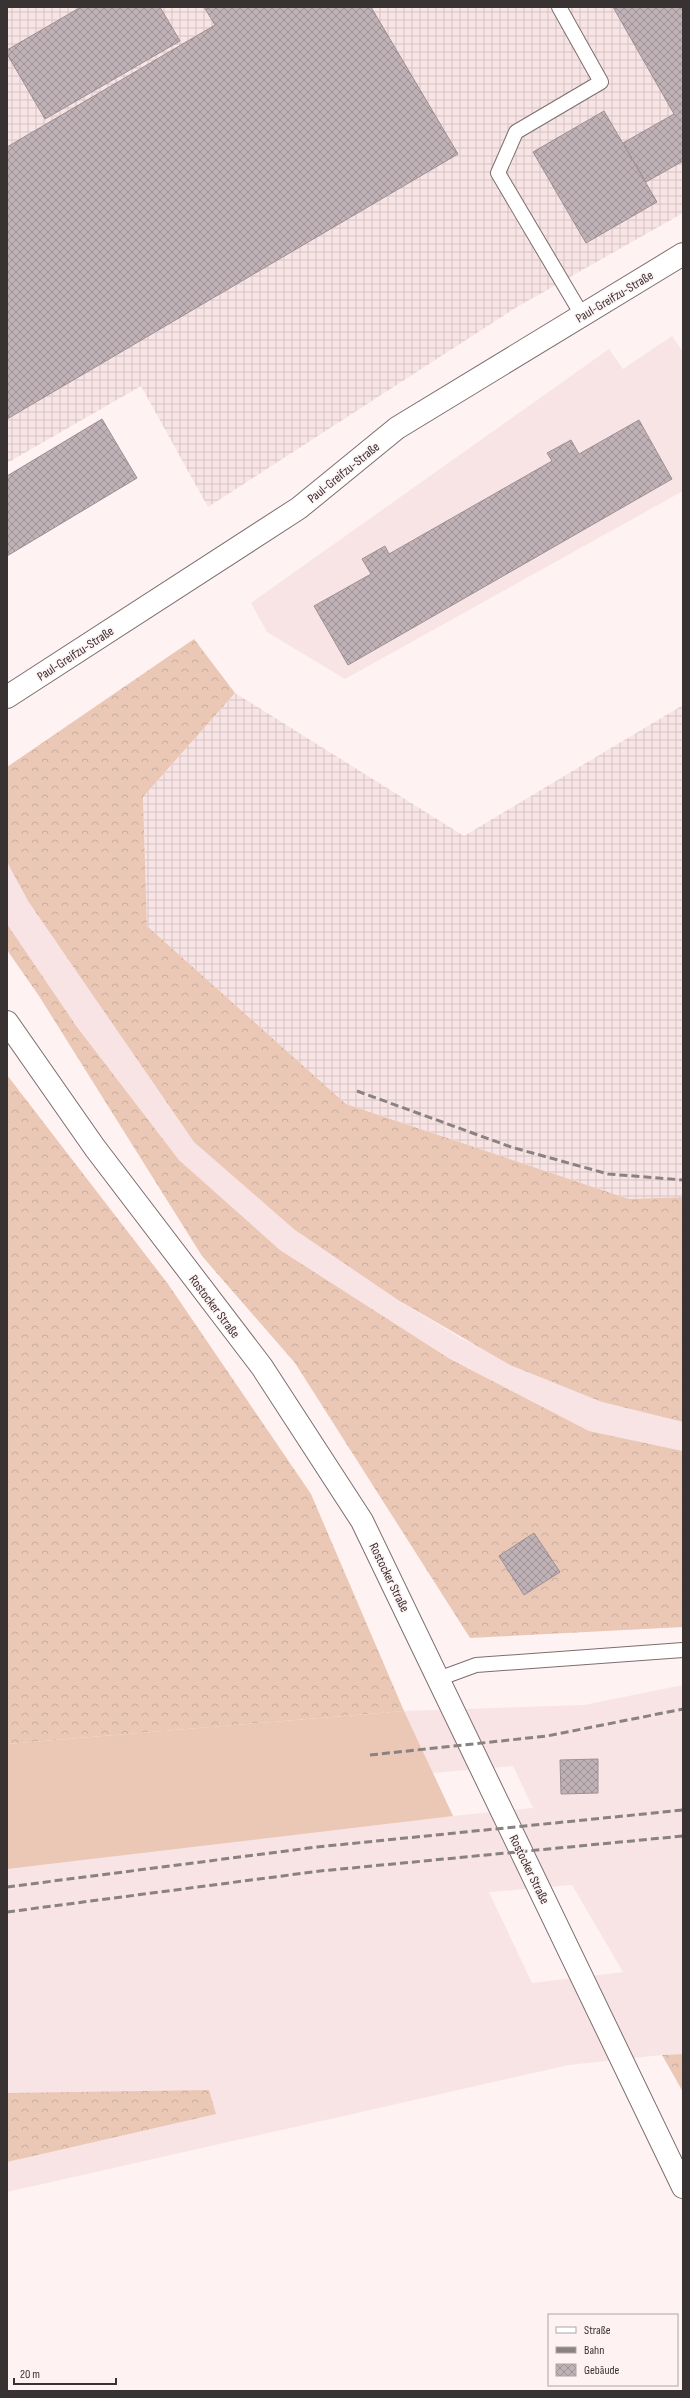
<svg xmlns="http://www.w3.org/2000/svg" width="690" height="2398" font-family="'Sofia Sans Condensed',sans-serif">
  <style>
    .built { fill: #f8e4e5; fill-rule: evenodd }
    .industrial { fill: url(#industrial-grid) }
    .grass { fill: #ebc8b5 }
    .forest { fill: url(#forest-crowns) }
    .building { fill: url(#building-cross-hatch); stroke: #9e9095 }
    .lines { fill: none; stroke-linecap: round; stroke-linejoin: round }
    .lane-casing { stroke: #7c6e6f; stroke-width: 16 }
    .secondary-casing { stroke: #7c6e6f; stroke-width: 24 }
    .lane { stroke: #fff; stroke-width: 14 }
    .secondary { stroke: #fff; stroke-width: 22 }
    .rail { stroke: #8a8181; stroke-width: 3; stroke-dasharray: 8 4; stroke-linecap: butt }
    .labels { text-anchor: middle; stroke-width: 3; stroke-linejoin: round; paint-order: stroke }
    .street-label { font-size: 13px; fill: #383233; stroke: #fff2f2 }
  </style>
  <defs>
    <pattern id="industrial-grid" width="8" height="8" patternUnits="userSpaceOnUse"><rect width="8" height="8" fill="#f8e4e5"/><path d="M0 4h8M4 0v8" fill="none" stroke="#d5c4c5"/></pattern>
    <pattern id="forest-crowns" width="20" height="18" patternUnits="userSpaceOnUse"><rect width="20" height="18" fill="#ebc8b5"/><path d="M2 6a3 3 0 1 1 6 0M12 15a3 3 0 1 1 6 0" fill="none" stroke="#caac9c"/></pattern>
    <pattern id="building-cross-hatch" width="8" height="8" patternUnits="userSpaceOnUse"><rect width="8" height="8" fill="#bfb1b6"/><path d="M0 0l8 8M0 8l8-8" fill="none" stroke="#9c9195"/></pattern>
  </defs>
  <rect width="100%" height="100%" fill="#fff2f2"/>
  <g class="built">
    <polygon points="672,336 683,352 683,491 345,679 267,632 251,603 609,349 623,369"/>
    <polygon points="7,862 28,901 106,1013 295,1230 398,1300 462,1339 602,1402 683,1422 683,1451 589,1431 450,1359 280,1250 179,1160 77,1027 7,924"/>
    <path d="M683,1685V2054L662,2055L569,2065L7,2192V1744L404,1711L584,1705ZM513,1766L533,1808L453,1816L433,1773ZM572,1885L623,1972L532,1983L489,1892Z"/>
  </g>
  <g class="industrial">
    <polygon points="7,7 683,7 683,213 517,307 208,507 141,386 7,463"/>
    <polygon points="235,693 464,836 683,705 683,1197 629,1199 346,1104 147,926 143,797"/>
  </g>
  <polygon class="grass" points="404,1711 453,1816 7,1869 7,1744"/>
  <g class="forest">
    <polygon points="194,639 235,693 143,797 147,926 346,1104 629,1199 683,1197 683,1422 602,1402 510,1365 398,1300 295,1230 194,1142 28,901 7,862 7,767"/>
    <polygon points="7,924 77,1027 179,1160 280,1250 450,1359 589,1431 683,1451 683,1627 470,1638 295,1363 202,1256 39,996 7,950"/>
    <polygon points="7,1075 168,1284 311,1494 404,1711 7,1744"/>
    <polygon points="683,2054 683,2092 662,2055"/>
    <polygon points="209,2090 216,2114 7,2162 7,2093"/>
  </g>
  <g class="building">
    <polygon points="81,7 160,7 180,41 45,119 7,54 7,50"/>
    <polygon points="204,7 371,7 458,154 7,419 7,147 215,25"/>
    <polygon points="613,7 683,7 683,161 646,182 623,143 674,114"/>
    <polygon points="604,111 657,202 586,243 533,152"/>
    <polygon points="102,419 137,478 7,556 7,476"/>
    <polygon points="639,420 672,479 348,665 314,606 371,574 362,559 385,546 389,554 552,461 547,453 571,440 579,454"/>
    <polygon points="534,1533 560,1572 524,1595 499,1556"/>
    <polygon points="598,1759 598,1793 561,1794 560,1760"/>
  </g>
  <g class="lines">
    <defs>
      <g id="lane">
        <polyline points="559,7 601,82 516,132 498,173 582,315"/>
        <polyline points="438,1679 476,1665 683,1650"/>
      </g>
      <g id="secondary">
        <polyline points="7,697 299,508 397,428 683,254"/>
        <polyline points="7,1022 95,1148 262,1367 362,1521 683,2187"/>
      </g>
    </defs>
    <use href="#lane" class="lane-casing"/>
    <use href="#secondary" class="secondary-casing"/>
    <use href="#lane" class="lane"/>
    <use href="#secondary" class="secondary"/>
    <g class="rail">
      <polyline points="357,1091 511,1147 608,1174 683,1180"/>
      <polyline points="370,1755 547,1736 683,1709"/>
      <polyline points="7,1887 317,1847 683,1810"/>
      <polyline points="7,1912 320,1871 683,1836"/>
    </g>
  </g>
  <g class="labels">
    <g class="street-label">
      <text transform="translate(614 296) rotate(-31)" y="5">Paul-Greifzu-Straße</text>
      <text transform="translate(343 472) rotate(-39)" y="5">Paul-Greifzu-Straße</text>
      <text transform="translate(75 653) rotate(-33)" y="5">Paul-Greifzu-Straße</text>
      <text transform="translate(215 1306) rotate(53)" y="5">Rostocker Straße</text>
      <text transform="translate(390 1577) rotate(64)" y="5">Rostocker Straße</text>
      <text transform="translate(530 1869) rotate(64)" y="5">Rostocker Straße</text>
    </g>
  </g>
  <rect width="690" height="2398" fill="none" stroke="#383233" stroke-width="16"/>
  <rect x="548" y="2314" width="130" height="72" fill="#fff2f2" stroke="#afa5a6"/>
  <rect x="556" y="2327" width="20" height="6" fill="#ffffff" stroke="#afa5a6"/>
  <text x="584" y="2334" font-size="12" fill="#383233">Straße</text>
  <rect x="556" y="2347" width="20" height="6" fill="#8a8181" stroke="#afa5a6"/>
  <text x="584" y="2354" font-size="12" fill="#383233">Bahn</text>
  <rect x="556" y="2364" width="20" height="12" fill="url(#building-cross-hatch)" stroke="#afa5a6"/>
  <text x="584" y="2374" font-size="12" fill="#383233">Gebäude</text>
  <path d="M14 2378v6h102v-6" fill="none" stroke="#383233" stroke-width="2"/>
  <text x="20" y="2378" font-size="12" fill="#383233" stroke="#fff2f2" stroke-width="3" paint-order="stroke">20 m</text>
</svg>
